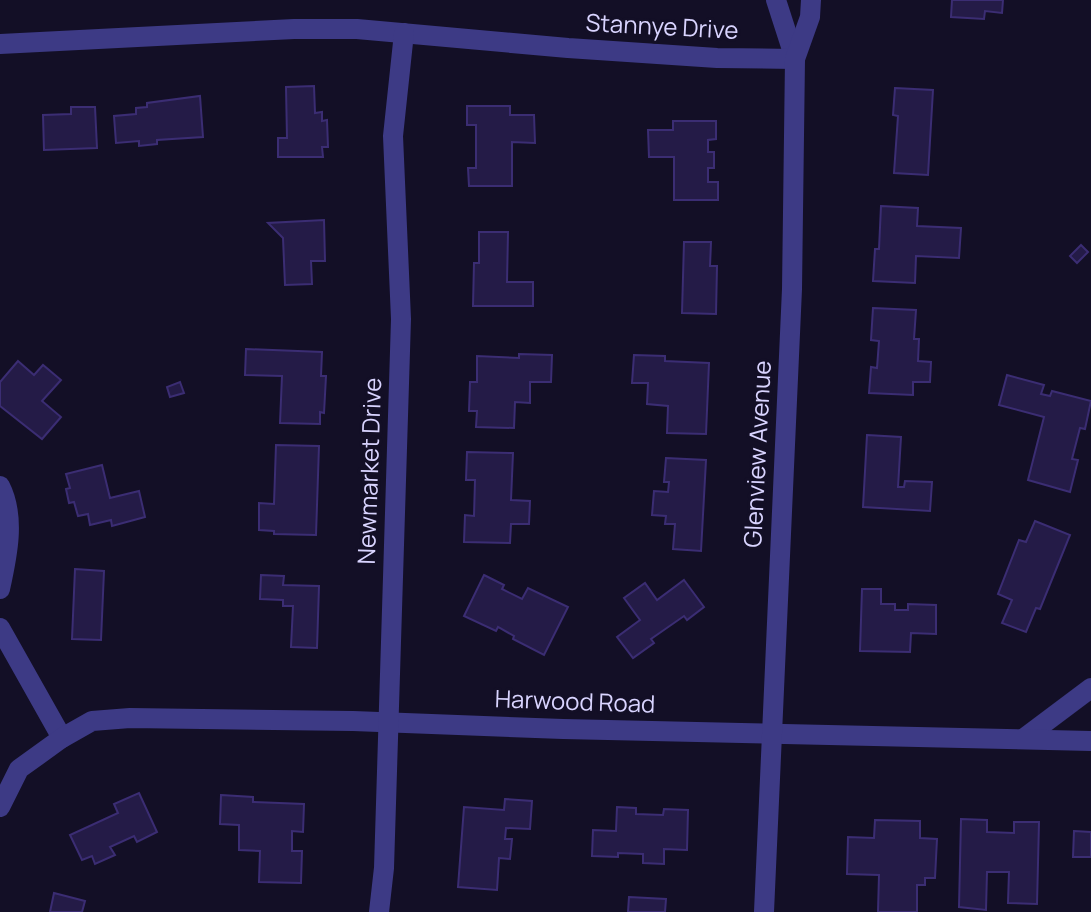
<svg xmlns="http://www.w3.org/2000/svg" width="1091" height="912" font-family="Manrope,sans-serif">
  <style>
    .building { fill: #241b47; stroke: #3b2d73; stroke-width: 2 }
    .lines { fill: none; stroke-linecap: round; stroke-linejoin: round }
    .minor { stroke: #3d3a85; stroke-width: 20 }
    .labels { text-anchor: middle; stroke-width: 6; stroke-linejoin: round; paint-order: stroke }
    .street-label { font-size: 24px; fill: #d9d4ff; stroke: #130f26 }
  </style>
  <rect width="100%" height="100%" fill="#130f26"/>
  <g class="building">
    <polygon points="952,0 1003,0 1002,13 985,11 984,19 951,17"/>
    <polygon points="314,86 315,113 322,112 322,121 327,120 328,147 322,147 323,157 278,157 278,138 287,138 286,87"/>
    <polygon points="895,88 933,90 928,175 894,173 898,116 893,115"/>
    <polygon points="200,96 203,137 157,140 157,144 139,146 139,141 116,143 114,116 136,114 136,108 147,107 147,103"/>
    <polygon points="467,106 510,106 510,115 534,115 535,143 512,142 512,186 469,186 468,168 476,168 476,125 467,125"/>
    <polygon points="71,107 95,107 97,148 44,150 43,115 71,114"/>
    <polygon points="673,121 716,121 716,139 708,140 708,152 714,152 714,168 708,168 708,182 718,182 718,200 674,200 674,157 649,157 648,130 673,130"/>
    <polygon points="881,206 918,208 917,226 961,228 959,258 916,256 915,283 873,281 875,249 879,249"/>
    <polygon points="324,220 325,261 311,261 312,284 285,285 283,238 268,223"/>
    <polygon points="479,232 508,232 507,282 533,282 533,306 473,306 474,263 479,263"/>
    <polygon points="684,242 711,242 710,266 717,266 716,314 682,313"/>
    <polygon points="1081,245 1088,252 1077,263 1070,256"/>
    <polygon points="873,308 916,310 914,339 919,339 918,361 931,362 930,382 913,382 913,395 869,393 871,367 877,368 879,341 871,340"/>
    <polygon points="246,349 322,352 321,376 326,376 324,413 320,412 320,424 280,423 282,376 245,375"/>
    <polygon points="519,354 552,355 551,382 530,382 530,403 515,402 514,428 476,427 477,411 469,411 470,382 477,382 477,356 519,358"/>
    <polygon points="634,355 665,356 665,361 709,363 706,434 667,433 668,406 647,404 648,383 632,383"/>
    <polygon points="18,361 34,375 43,365 61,380 42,401 61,417 42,439 0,406 0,382"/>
    <polygon points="1007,375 1044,385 1041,394 1050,396 1052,391 1091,401 1085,429 1080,428 1072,459 1078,460 1070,492 1028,480 1044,417 999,405"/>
    <polygon points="180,382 184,393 170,397 167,387"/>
    <polygon points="867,435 901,437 898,487 904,487 905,481 932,482 930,511 863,507"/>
    <polygon points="276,445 319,446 316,535 274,534 274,531 259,530 259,503 274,504"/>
    <polygon points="467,452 513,453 511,500 530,501 529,524 511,524 510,543 464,542 465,515 474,516 475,480 466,480"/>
    <polygon points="666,458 706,460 701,551 673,549 675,524 665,524 666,516 652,515 654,491 668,492 669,482 664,482"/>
    <polygon points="102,465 110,498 139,491 145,517 112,526 111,520 90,525 88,514 78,516 74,502 69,503 66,489 70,488 66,474"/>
    <polygon points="1035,521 1070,535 1040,609 1036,608 1026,632 1002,623 1012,600 998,594 1019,540 1026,542"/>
    <polygon points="75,569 104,571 101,640 72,639"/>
    <polygon points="261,575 284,576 283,585 319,586 317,648 291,647 293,606 283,606 283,600 260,599"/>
    <polygon points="484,575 504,585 502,589 522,599 528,588 568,607 544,655 513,639 514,636 498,627 496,631 464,616"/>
    <polygon points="684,580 704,607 687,620 684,616 651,639 654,643 633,658 617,637 640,620 624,598 645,583 657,600"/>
    <polygon points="862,589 881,589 881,604 895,604 895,610 908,610 908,604 936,605 936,634 911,633 910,652 860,651"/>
    <polygon points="139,793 157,832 137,842 134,836 110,847 115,855 95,864 92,856 82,860 70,835 118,813 114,804"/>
    <polygon points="221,795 253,797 253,802 304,804 303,832 292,831 292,851 302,851 301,883 259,882 260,851 239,850 239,825 220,824"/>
    <polygon points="505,799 532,801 530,829 506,828 505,839 512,839 510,859 499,858 497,890 458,887 464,807 504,810"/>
    <polygon points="617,807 636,808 636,814 663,815 664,809 688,810 687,850 664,849 664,864 643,863 643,854 618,853 618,857 592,856 593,830 616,831"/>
    <polygon points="961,819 987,820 987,832 1014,833 1014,822 1039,822 1037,904 1008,903 1009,872 987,872 986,910 959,907"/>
    <polygon points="875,820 920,821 920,838 937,839 935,878 925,878 925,885 917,885 917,912 878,912 879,875 847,874 848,837 874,838"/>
    <polygon points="1074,831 1091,832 1091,857 1073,857"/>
    <polygon points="54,893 85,901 82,912 50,912"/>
    <polygon points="629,897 666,899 665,912 628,912"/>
  </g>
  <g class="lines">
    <g class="minor">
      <polyline points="776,0 795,59"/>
      <polyline points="0,44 294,29 357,29 568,48 717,58 795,59"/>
      <path d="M0,486C16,517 7,557 0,589"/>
      <polyline points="0,628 62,738"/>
      <polyline points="1023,739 1091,688"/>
      <polyline points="0,807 19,769 62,738 92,721 130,718 353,721 563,729 1091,741"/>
      <polyline points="379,912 384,868 401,319 393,136 404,33"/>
      <polyline points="764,912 792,289 795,59 810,17 811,0"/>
    </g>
  </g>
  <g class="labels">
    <g class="street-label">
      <text transform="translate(662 27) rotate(3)" y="8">Stannye Drive</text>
      <text transform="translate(758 454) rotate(-87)" y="8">Glenview Avenue</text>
      <text transform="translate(370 471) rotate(-88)" y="8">Newmarket Drive</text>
      <text transform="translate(575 702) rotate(2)" y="8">Harwood Road</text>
    </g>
  </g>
</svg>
